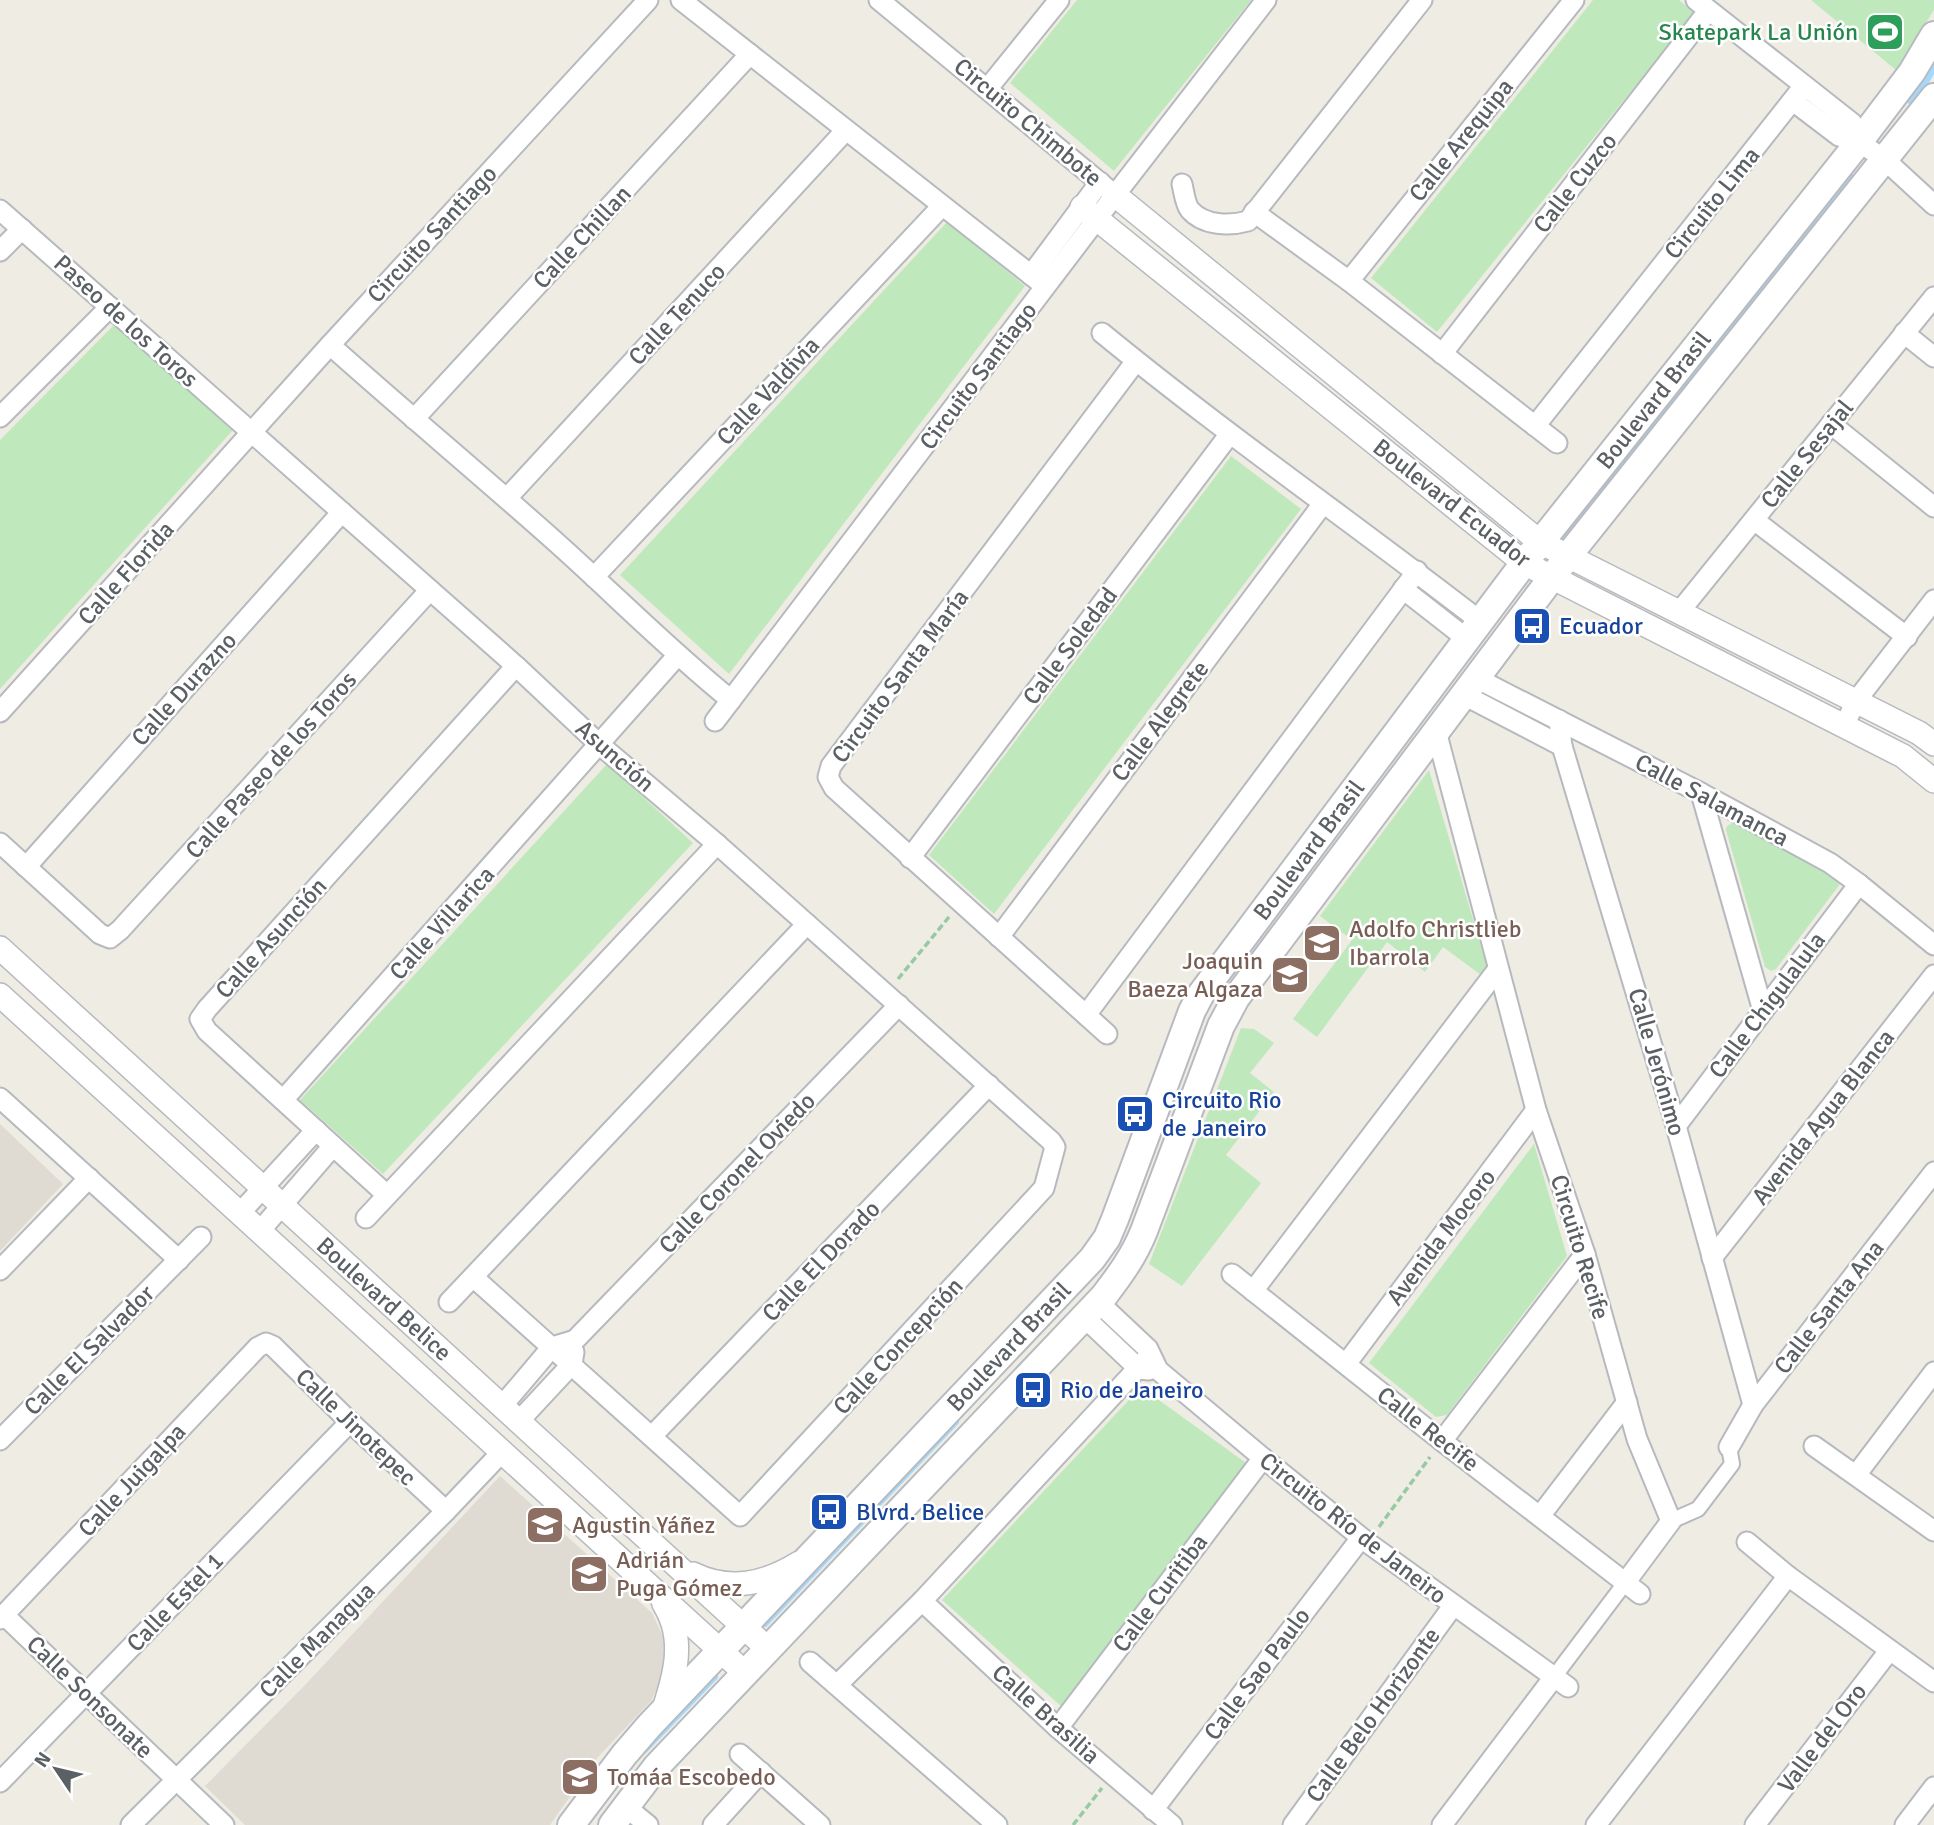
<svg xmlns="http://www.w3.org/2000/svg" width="1934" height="1825" font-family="Signika,sans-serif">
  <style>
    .education { fill: #dfdbd2 }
    .grass { fill: #bfe9bd }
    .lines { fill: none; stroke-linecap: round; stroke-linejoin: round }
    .stream { stroke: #a3d9ff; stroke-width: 6 }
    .pedestrian-casing { stroke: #b6b9be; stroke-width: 18 }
    .minor-casing { stroke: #b6b9be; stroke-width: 23 }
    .tertiary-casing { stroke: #b6b9be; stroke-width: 26 }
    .secondary-casing { stroke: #b7bbc0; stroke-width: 30 }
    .path { stroke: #96caa4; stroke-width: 3.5; stroke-dasharray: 7 3.5; stroke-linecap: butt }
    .pedestrian { stroke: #fff; stroke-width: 14 }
    .minor { stroke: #fff; stroke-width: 19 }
    .tertiary { stroke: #fff; stroke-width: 23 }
    .secondary { stroke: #fff; stroke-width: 26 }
    .labels { text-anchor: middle; stroke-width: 5; stroke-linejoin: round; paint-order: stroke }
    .leisure-label { font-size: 24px; fill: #27864d; stroke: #fff; text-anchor: end }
    .street-label { font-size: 24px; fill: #5b6065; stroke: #fff }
    .transit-label { font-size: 24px; fill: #164399; stroke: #fff; text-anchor: start }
    .education-label { font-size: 24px; fill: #785e54; stroke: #fff; text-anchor: start }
  </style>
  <rect width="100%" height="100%" fill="#efece3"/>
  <g class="education">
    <polygon points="0,1124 63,1184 0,1251"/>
    <polygon points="500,1476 652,1613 666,1643 663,1677 651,1701 598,1757 550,1825 245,1825 205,1786 306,1684"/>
  </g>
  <g class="grass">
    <polygon points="1077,0 1251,0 1114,171 1010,83"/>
    <polygon points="1593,0 1679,0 1694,13 1437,332 1371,278"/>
    <polygon points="1811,0 1934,0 1934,10 1896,70"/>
    <polygon points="947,222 1025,286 729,674 620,575"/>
    <polygon points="115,324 233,430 0,689 0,440"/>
    <polygon points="1231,456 1301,509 994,914 929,855"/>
    <polygon points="607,764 693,843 383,1174 300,1100"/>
    <polygon points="1429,770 1487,967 1481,975 1443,947 1425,972 1387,942 1317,1037 1293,1019 1352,940 1320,916"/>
    <polygon points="1732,823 1820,869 1840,884 1776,969 1771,971 1765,967 1726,830 1727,826"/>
    <polygon points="1241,1028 1254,1029 1274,1043 1250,1073 1274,1092 1226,1155 1261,1183 1182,1286 1149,1264"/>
    <polygon points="1534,1144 1567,1256 1447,1415 1436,1417 1369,1363"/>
    <polygon points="1141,1387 1246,1463 1062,1707 942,1600"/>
  </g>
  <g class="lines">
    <g class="stream">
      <polyline points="1910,101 1924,85 1934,68"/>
      <polyline points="1563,536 1850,176"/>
      <polyline points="765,1624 956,1422"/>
      <polyline points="644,1751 715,1677"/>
    </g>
    <defs>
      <g id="pedestrian">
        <polyline points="1671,1521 1698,1509 1732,1464 1729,1447"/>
        <polyline points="1554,1677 1625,1583"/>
      </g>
      <g id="minor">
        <polyline points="681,0 1045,286"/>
        <polyline points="879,0 1115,195"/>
        <polyline points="1696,0 1852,123 1859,142"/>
        <polyline points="988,88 1059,0"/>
        <polyline points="1793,101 1839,136 1859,142 1884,159 1934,205"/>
        <path d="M1182,184C1184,192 1185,204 1190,210C1204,226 1230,226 1248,221L1422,0"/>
        <polyline points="0,210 516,666 600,745 717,844 1051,1141 1055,1147 1044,1188 740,1516 473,1277"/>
        <polyline points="1254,212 1349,281 1557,443"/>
        <polyline points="0,251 22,229"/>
        <polyline points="1031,275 1100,182"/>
        <polyline points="1349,281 1574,0"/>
        <path d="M1102,333C1225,434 1355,524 1480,621"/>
        <polyline points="1904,333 1934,357"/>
        <path d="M330,345C405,412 483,477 558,544C616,596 670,651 731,700"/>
        <polyline points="1442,354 1708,11"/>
        <polyline points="0,417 110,307"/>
        <polyline points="414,419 750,54"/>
        <polyline points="1831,424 1934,507"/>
        <polyline points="1535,426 1803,87"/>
        <polyline points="507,498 846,130"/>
        <polyline points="1754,520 1907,637"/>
        <polyline points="594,577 942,206"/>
        <polyline points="1403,589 1467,639"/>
        <polyline points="1680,611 1934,297"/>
        <polyline points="1476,678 1701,793 1830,863 1859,884 1934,945"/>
        <polyline points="1464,695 1562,746"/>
        <polyline points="0,712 330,345 648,0"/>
        <polyline points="1559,720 1562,746 1676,1126 1753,1405"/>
        <polyline points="715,721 1115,195 1266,0"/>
        <polyline points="1844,726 1856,701 1934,600"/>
        <polyline points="1436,731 1536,1110 1585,1254 1637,1439 1671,1521 1625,1583"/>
        <polyline points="1701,793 1763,1011"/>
        <polyline points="0,843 100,934 110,938 120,930 430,590"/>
        <polyline points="910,858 1229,435"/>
        <polyline points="26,867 342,512"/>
        <polyline points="999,937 1322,505"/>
        <polyline points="1086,1015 1417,571"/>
        <polyline points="1107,1034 834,788 828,777 831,766 1136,361"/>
        <polyline points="0,1098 179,1260"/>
        <polyline points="283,1100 677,656"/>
        <polyline points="1676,1126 1859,884"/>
        <polyline points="387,1195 207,1031 200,1019 207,1009 516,666"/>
        <polyline points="239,1214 316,1130"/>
        <polyline points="366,1218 717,844"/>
        <polyline points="259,1232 333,1146"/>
        <polyline points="1712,1258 1934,975"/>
        <polyline points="0,1270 89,1178"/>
        <polyline points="1232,1274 1442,1441 1640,1594"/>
        <polyline points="1253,1291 1498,969"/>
        <polyline points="449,1302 807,924"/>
        <polyline points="1098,1302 1148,1349 1158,1370 1263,1458 1368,1543 1568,1687"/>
        <polyline points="1084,1317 1139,1369 1149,1370"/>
        <polyline points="1346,1364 1536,1110"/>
        <polyline points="502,1406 552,1347 575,1340 899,1005"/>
        <polyline points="519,1421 572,1364 574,1352"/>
        <polyline points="652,1436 989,1085"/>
        <polyline points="0,1440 201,1237"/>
        <polyline points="1442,1441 1585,1254"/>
        <polyline points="1814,1446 1934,1531"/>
        <polyline points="1729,1447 1753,1405 1934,1172"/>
        <polyline points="1856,1475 1934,1372"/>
        <polyline points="1540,1516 1627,1402"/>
        <polyline points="1747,1542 1788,1576 1934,1682"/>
        <polyline points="922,1601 1058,1728 1172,1825"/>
        <polyline points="4,1615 224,1825"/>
        <polyline points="0,1619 258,1347 266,1343 273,1346 350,1422 446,1511"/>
        <polyline points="810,1662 997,1825"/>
        <polyline points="837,1685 922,1601 1150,1355"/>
        <polyline points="1058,1728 1263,1458"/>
        <polyline points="740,1754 820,1825"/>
        <polyline points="0,1782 350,1422"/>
        <polyline points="626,1807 648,1825"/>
        <polyline points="1153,1810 1361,1538"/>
        <polyline points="131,1825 446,1511 501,1453"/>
        <polyline points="713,1825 761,1772"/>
        <polyline points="1293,1825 1453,1606"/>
        <polyline points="1442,1825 1554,1677"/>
        <polyline points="1596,1825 1788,1576"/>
        <polyline points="1755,1825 1889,1651"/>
        <polyline points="1905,1825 1934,1787"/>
      </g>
      <g id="tertiary">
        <polyline points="1115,195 1540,542 1919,733 1934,744"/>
        <polyline points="1082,207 1524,563 1903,756 1934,781"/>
        <polyline points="0,948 768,1649"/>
        <polyline points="0,995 745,1673"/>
        <path d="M693,1574C730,1592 765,1584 799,1563"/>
        <path d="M663,1712C675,1676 686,1639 664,1604"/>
      </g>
      <g id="secondary">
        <path id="s1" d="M571,1825L624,1755L649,1726L1092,1259L1107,1238L1115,1219L1192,1011L1201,994L1524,563L1859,142L1912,72L1934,35"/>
        <path d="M612,1825L656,1767L1104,1296C1120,1275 1134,1256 1144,1231L1221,1026L1236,998L1568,556L1934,97"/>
      </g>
    </defs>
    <use href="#pedestrian" class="pedestrian-casing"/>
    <use href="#minor" class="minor-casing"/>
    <use href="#tertiary" class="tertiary-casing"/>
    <use href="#secondary" class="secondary-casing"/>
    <g class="path">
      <polyline points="898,979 949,917"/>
      <polyline points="1379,1527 1430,1457"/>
      <polyline points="1073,1825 1102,1788"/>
    </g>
    <use href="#pedestrian" class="pedestrian"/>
    <use href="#minor" class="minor"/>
    <use href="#tertiary" class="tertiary"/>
    <use href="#secondary" class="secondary"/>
  </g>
  <defs>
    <symbol id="stadium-square" viewBox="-11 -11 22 22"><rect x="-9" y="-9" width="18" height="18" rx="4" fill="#2e9e5b" stroke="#fff"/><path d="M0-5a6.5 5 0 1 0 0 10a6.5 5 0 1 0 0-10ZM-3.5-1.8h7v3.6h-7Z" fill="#fff"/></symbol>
    <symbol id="bus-square" viewBox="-11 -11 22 22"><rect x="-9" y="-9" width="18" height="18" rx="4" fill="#1a4fb4" stroke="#fff"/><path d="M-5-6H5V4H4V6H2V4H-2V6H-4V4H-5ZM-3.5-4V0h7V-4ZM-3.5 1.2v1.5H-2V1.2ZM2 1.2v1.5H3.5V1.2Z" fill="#fff"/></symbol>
    <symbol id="school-square" viewBox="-11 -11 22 22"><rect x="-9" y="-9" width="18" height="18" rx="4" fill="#8d6e63" stroke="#fff"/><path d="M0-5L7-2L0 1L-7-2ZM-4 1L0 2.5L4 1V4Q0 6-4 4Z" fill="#fff"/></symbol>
  </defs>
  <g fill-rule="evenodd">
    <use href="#stadium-square" x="1863" y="10" width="44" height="44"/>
    <use href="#bus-square" x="1510" y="604" width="44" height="44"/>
    <use href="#school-square" x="1300" y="921" width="44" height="44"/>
    <use href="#school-square" x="1268" y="953" width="44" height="44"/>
    <use href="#bus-square" x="1113" y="1092" width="44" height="44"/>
    <use href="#bus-square" x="1011" y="1368" width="44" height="44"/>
    <use href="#bus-square" x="807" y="1490" width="44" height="44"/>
    <use href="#school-square" x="523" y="1503" width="44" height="44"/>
    <use href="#school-square" x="567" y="1552" width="44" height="44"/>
    <use href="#school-square" x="558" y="1755" width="44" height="44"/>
  </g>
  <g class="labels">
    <g class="leisure-label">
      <text x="1858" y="40">Skatepark La Unión</text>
    </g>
    <g class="street-label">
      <text transform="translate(1028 122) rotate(40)" y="8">Circuito Chimbote</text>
      <text transform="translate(1461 140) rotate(-51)" y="8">Calle Arequipa</text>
      <text transform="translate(1575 183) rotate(-52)" y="8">Calle Cuzco</text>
      <text transform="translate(1712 203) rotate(-51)" y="8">Circuito Lima</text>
      <text transform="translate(432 234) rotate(-47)" y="8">Circuito Santiago</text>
      <text transform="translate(582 237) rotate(-47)" y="8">Calle Chillan</text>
      <text transform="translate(677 314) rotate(-47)" y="8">Calle Tenuco</text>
      <text transform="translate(126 321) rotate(42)" y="8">Paseo de los Toros</text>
      <text transform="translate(978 376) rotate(-53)" y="8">Circuito Santiago</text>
      <text transform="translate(768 391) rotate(-47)" y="8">Calle Valdivia</text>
      <text dy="8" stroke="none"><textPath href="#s1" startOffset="1804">Boulevard Brasil</textPath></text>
      <text transform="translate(1807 454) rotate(-51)" y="8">Calle Sesajal</text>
      <text transform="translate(1452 503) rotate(38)" y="8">Boulevard Ecuador</text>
      <text transform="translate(126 573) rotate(-48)" y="8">Calle Florida</text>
      <text transform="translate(1070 646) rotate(-53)" y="8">Calle Soledad</text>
      <text transform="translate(900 676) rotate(-53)" y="8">Circuito Santa María</text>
      <text transform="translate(184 689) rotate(-48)" y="8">Calle Durazno</text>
      <text transform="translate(1160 721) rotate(-53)" y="8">Calle Alegrete</text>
      <text transform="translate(615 756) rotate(41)" y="8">Asunción</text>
      <text transform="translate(271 765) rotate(-48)" y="8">Calle Paseo de los Toros</text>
      <text transform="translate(1712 800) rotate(28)" y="8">Calle Salamanca</text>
      <text dy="8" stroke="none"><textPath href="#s1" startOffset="1237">Boulevard Brasil</textPath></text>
      <text transform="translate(442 923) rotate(-48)" y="8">Calle Villarica</text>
      <text transform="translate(271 938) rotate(-48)" y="8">Calle Asunción</text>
      <text transform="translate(1767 1005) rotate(-53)" y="8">Calle Chigulalula</text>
      <text transform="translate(1657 1062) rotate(74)" y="8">Calle Jerónimo</text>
      <text transform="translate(1823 1117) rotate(-52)" y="8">Avenida Agua Blanca</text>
      <text transform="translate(737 1173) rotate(-46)" y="8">Calle Coronel Oviedo</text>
      <text transform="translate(1441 1237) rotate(-53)" y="8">Avenida Mocoro</text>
      <text transform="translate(1580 1247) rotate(73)" y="8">Circuito Recife</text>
      <text transform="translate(821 1261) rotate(-46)" y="8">Calle El Dorado</text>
      <text transform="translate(384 1299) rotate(42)" y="8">Boulevard Belice</text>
      <text transform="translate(1829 1307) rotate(-52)" y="8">Calle Santa Ana</text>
      <text transform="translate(898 1346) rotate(-47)" y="8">Calle Concepción</text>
      <text dy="8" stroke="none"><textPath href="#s1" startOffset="649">Boulevard Brasil</textPath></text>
      <text transform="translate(89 1350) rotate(-45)" y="8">Calle El Salvador</text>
      <text transform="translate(356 1427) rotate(44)" y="8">Calle Jinotepec</text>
      <text transform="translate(1428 1429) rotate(38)" y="8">Calle Recife</text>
      <text transform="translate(132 1480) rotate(-47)" y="8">Calle Juigalpa</text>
      <text transform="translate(1353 1528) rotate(38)" y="8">Circuito Río de Janeiro</text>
      <text transform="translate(1160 1593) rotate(-53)" y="8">Calle Curitiba</text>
      <text transform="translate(175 1602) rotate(-46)" y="8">Calle Estel 1</text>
      <text transform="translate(317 1640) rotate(-45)" y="8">Calle Managua</text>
      <text transform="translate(1257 1674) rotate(-53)" y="8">Calle Sao Paulo</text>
      <text transform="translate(90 1697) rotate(44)" y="8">Calle Sonsonate</text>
      <text transform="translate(1046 1714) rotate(42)" y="8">Calle Brasilia</text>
      <text transform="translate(1373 1715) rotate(-54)" y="8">Calle Belo Horizonte</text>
      <text transform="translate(1822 1738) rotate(-53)" y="8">Valle del Oro</text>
    </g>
    <g class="transit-label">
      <text x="1559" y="634">Ecuador</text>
      <text x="1162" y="1108">Circuito Rio<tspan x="1162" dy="28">de Janeiro</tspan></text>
      <text x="1060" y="1398">Rio de Janeiro</text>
      <text x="856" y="1520">Blvrd. Belice</text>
    </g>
    <g class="education-label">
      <text x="1349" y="937">Adolfo Christlieb<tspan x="1349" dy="28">Ibarrola</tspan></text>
      <text x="1263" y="969" text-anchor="end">Joaquin<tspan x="1263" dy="28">Baeza Algaza</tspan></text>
      <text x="572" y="1533">Agustin Yáñez</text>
      <text x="616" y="1568">Adrián<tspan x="616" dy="28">Puga Gómez</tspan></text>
      <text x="607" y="1785">Tomáa Escobedo</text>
    </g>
  </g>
  <g transform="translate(56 1769) rotate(305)" stroke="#ffffff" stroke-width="5" paint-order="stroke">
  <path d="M0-5L12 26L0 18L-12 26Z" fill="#5b6065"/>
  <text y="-10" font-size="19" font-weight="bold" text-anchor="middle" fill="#5b6065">N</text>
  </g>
</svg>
